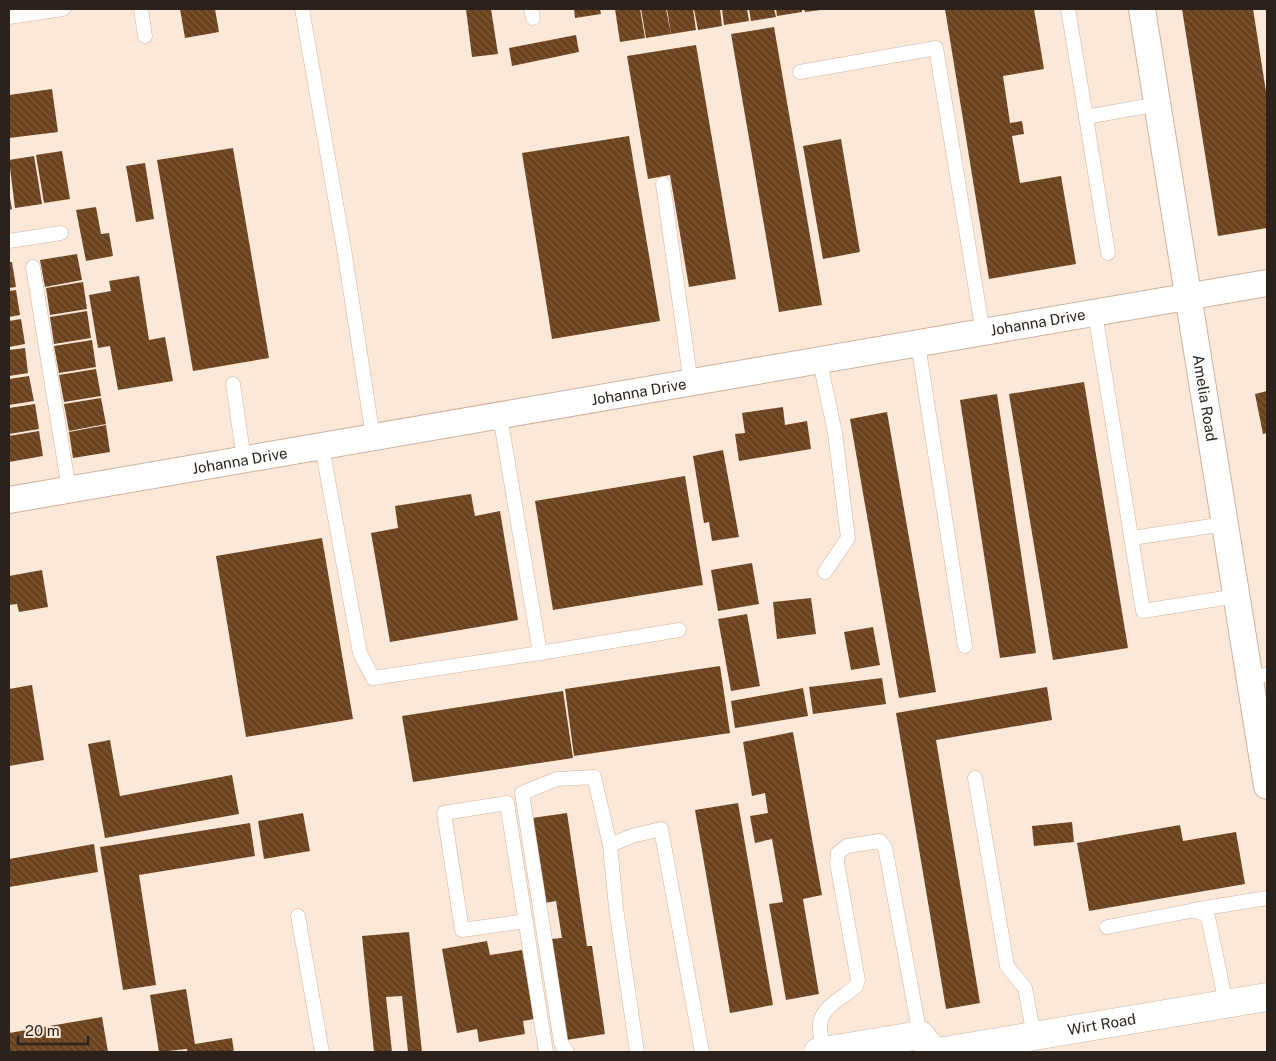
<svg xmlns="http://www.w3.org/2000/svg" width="1276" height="1061" font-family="'Public Sans',sans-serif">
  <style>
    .building { fill: url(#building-back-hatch) }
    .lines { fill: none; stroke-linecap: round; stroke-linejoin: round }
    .service-casing { stroke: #ccb3a0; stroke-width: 15 }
    .minor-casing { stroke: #ccb3a0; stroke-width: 28 }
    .secondary-casing { stroke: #ccb3a0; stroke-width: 29 }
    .service { stroke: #fff; stroke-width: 14 }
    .minor { stroke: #fff; stroke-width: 26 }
    .secondary { stroke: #fff; stroke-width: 28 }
    .labels { text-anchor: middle; stroke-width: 5; stroke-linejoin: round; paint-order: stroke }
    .street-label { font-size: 15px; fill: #2b221b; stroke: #fce8d8 }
  </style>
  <defs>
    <pattern id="building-back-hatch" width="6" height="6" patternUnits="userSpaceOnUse" patternTransform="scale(1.25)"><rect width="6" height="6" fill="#6b421e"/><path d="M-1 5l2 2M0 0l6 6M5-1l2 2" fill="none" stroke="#7c5b3d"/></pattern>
  </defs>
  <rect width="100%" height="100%" fill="#fce8d8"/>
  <g class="building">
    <polygon points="180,9 215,9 219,32 185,38"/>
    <polygon points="466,9 491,9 498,54 472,57"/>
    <polygon points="574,9 600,9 601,14 575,18"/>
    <polygon points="615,9 640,9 645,38 620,42"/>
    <polygon points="641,9 666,9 671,34 646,38"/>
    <polygon points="667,9 693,9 696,30 671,34"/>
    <polygon points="694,9 720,9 722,26 698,30"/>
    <polygon points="722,9 747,9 749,21 724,25"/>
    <polygon points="749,9 774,9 776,17 751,21"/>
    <polygon points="776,9 802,9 802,12 777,16"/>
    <polygon points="804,9 821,9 821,10 805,12"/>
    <polygon points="945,9 1034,9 1044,69 1003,76 1010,123 1022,121 1024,134 1012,136 1020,183 1061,176 1076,264 989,279"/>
    <polygon points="1182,9 1253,9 1267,98 1267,228 1218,236"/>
    <polygon points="774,27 822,305 779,312 731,34"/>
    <polygon points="576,35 579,52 512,66 509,48"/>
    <polygon points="696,45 736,279 689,287 670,175 648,179 627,56"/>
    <polygon points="52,89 58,132 9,138 9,95"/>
    <polygon points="629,136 660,321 552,339 522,153"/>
    <polygon points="841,139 860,252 823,259 803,146"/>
    <polygon points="233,148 269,358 193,371 157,160"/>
    <polygon points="62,151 70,199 44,203 36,155"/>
    <polygon points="34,156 42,204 15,208 9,160"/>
    <polygon points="145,163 154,219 136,222 126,166"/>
    <polygon points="9,193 12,209 9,210"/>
    <polygon points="96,207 101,234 109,233 113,256 86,261 76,210"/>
    <polygon points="77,254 82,280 45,287 40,260"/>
    <polygon points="9,262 12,262 16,287 9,288"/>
    <polygon points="139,276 149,340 165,337 173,381 118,390 110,346 98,348 89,295 111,291 109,281"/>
    <polygon points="83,282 87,309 50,315 46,288"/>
    <polygon points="16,290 20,315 9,317 9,291"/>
    <polygon points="87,311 91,338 54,344 50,317"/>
    <polygon points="21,319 25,344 9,347 9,321"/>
    <polygon points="92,340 96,367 59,373 54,346"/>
    <polygon points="25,348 28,373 9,376 9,350"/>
    <polygon points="96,369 101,396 64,402 59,375"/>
    <polygon points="29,376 34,401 9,405 9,379"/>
    <polygon points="1084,382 1128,648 1053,660 1009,394"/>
    <polygon points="1267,391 1267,433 1263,434 1255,394"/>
    <polygon points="997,394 1036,653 1000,658 960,400"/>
    <polygon points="101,398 106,424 69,431 64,404"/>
    <polygon points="35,404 39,429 9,434 9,408"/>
    <polygon points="783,407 785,425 807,421 811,449 739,461 735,434 745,433 742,413"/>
    <polygon points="887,412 936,692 899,698 850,419"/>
    <polygon points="106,425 110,452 73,458 69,432"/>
    <polygon points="39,431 43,456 9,462 9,436"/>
    <polygon points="723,450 739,537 712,541 709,522 704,523 693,456"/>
    <polygon points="685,476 703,585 553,610 535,501"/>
    <polygon points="471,494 475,516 500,511 518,620 390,642 371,533 398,528 395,506"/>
    <polygon points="322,538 353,719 246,737 216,556"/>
    <polygon points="752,563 759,604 718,611 711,570"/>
    <polygon points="42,570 48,607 19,612 17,604 9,605 9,576"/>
    <polygon points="811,598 816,634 777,639 773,602"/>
    <polygon points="747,614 760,686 731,691 718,619"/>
    <polygon points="873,627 880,665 851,670 844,632"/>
    <polygon points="720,666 730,733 574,756 565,689"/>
    <polygon points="882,678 886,704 813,714 809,687"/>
    <polygon points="32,685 44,760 9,766 9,689"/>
    <polygon points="1047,687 1052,720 936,740 980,1003 946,1009 896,713"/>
    <polygon points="803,688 808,716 735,728 731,701"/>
    <polygon points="563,691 573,758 413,782 402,716"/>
    <polygon points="793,732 822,895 803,899 819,994 786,1000 769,904 783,902 772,839 755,843 750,816 768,813 765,793 752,796 743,742"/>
    <polygon points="110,740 120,796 232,775 239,814 105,838 88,744"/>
    <polygon points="738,803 773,1005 730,1013 695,810"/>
    <polygon points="303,813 310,851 264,859 258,821"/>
    <polygon points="567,813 587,946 592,946 605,1034 566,1040 551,939 562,938 556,901 545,903 532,818"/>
    <polygon points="1072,822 1074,842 1034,846 1032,826"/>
    <polygon points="250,823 255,856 139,875 156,985 123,990 100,847"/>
    <polygon points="1180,825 1183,841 1236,832 1245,884 1089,911 1077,843"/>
    <polygon points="94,844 98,872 9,887 9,859"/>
    <polygon points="409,932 422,1052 408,1052 402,996 386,997 392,1052 374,1052 362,936"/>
    <polygon points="487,941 490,955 522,950 534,1019 523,1021 525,1034 479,1042 477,1029 457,1033 442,949"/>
    <polygon points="186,989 195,1044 232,1038 234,1052 187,1052 187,1049 159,1052 150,995"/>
    <polygon points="102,1017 108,1052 9,1052 9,1033"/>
  </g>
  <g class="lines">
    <defs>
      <g id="service">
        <polyline points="141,9 145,36"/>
        <polyline points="302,9 344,249 373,437"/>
        <polyline points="531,9 533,18"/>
        <polyline points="1068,9 1086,117 1158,104"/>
        <polyline points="9,17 63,9"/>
        <polyline points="800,72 936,48 983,333"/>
        <polyline points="1086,117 1108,253"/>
        <polyline points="663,184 691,384"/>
        <polyline points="9,241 61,233"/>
        <polyline points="33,267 69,490"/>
        <polyline points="1095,313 1143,611 1237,596"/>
        <polyline points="918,344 965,646"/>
        <polyline points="820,362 835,433 848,538 825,572"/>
        <polyline points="233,384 244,460"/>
        <polyline points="500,416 540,653 679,630"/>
        <polyline points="322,447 360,653 373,678 540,653"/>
        <polyline points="1132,538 1225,524"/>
        <polyline points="1250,677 1267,675"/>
        <polyline points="975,778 1007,966 1025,988 1034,1036"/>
        <polyline points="1193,910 1267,898"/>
        <polyline points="298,916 322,1052"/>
        <polyline points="526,921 462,930 444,813 507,803 546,1052"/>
        <polyline points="1107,927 1190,911 1200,912 1208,917 1226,1004"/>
        <path d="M824,1051C822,1043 820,1035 820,1027C819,1007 844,998 856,986L858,980L837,863L838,853L847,846L880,841L885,847L920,1035"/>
        <polyline points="567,1052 561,1043 522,793 557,779 594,777 610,845"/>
        <polyline points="637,1052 616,908 610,845 632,836 661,829 702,1052"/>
      </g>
      <g id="minor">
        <path id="s1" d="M1142,9L1267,786"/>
        <path id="s2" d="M9,500C429,430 848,355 1267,283"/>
      </g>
      <g id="secondary">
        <polyline points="818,1052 920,1035 934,1052"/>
        <path id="s3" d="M938,1052L1267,997"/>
      </g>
    </defs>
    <use href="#service" class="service-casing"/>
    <use href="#minor" class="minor-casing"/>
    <use href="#secondary" class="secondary-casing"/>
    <use href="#service" class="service"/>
    <use href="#minor" class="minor"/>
    <use href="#secondary" class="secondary"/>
  </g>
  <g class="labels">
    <g class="street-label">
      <text dy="5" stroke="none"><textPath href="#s2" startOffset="1044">Johanna Drive</textPath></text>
      <text dy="5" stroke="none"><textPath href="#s2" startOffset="639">Johanna Drive</textPath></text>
      <text dy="5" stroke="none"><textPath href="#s1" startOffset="394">Amelia Road</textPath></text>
      <text dy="5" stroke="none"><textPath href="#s2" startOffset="234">Johanna Drive</textPath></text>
      <text dy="5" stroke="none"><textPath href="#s3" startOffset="166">Wirt Road</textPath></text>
    </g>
  </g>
  <rect width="1276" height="1061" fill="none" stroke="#2b221b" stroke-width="20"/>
  <path d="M18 1036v8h70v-8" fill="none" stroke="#2b221b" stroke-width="2.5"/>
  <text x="25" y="1036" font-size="15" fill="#2b221b" stroke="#fce8d8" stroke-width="4" paint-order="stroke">20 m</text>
</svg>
